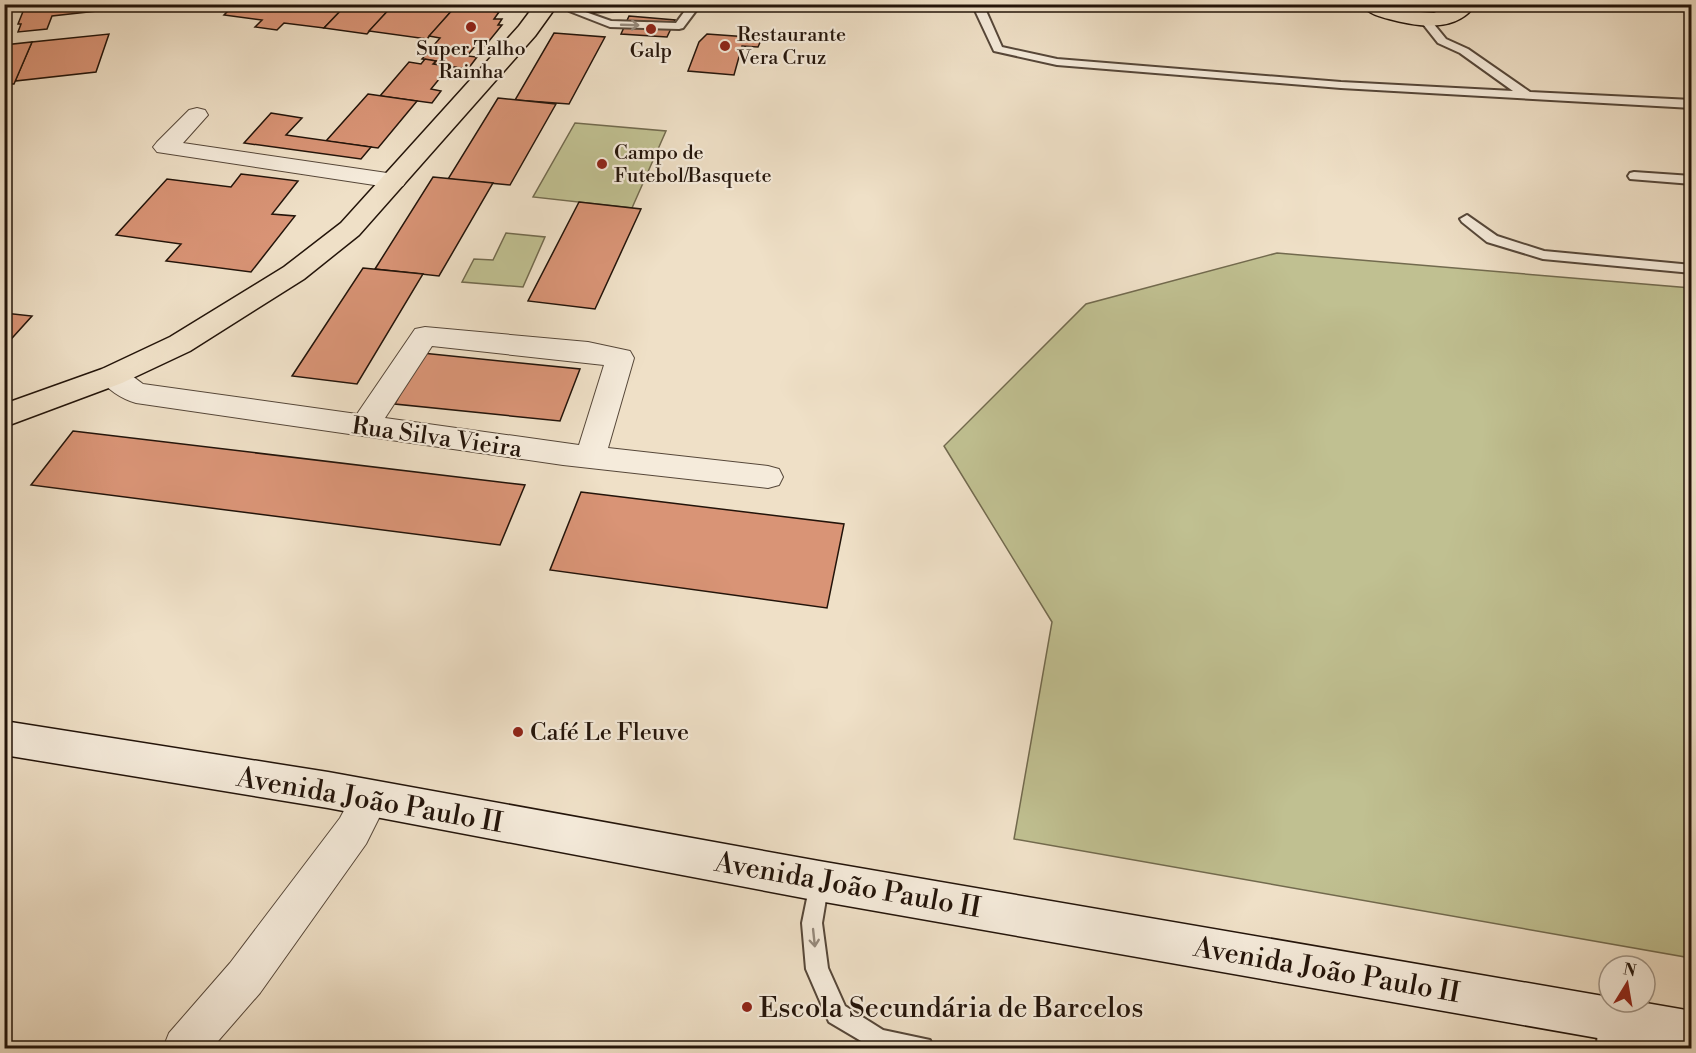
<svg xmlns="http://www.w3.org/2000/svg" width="1696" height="1053" font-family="'Libre Bodoni',serif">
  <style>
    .green { fill: #c0c091; stroke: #726a4e; stroke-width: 1.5 }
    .building { fill: #d99476; stroke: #23140a; stroke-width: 1.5 }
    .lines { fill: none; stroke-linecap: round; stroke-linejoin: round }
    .lane-casing { stroke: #564739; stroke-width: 4 }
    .street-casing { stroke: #564739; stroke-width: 2 }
    .secondary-casing { stroke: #23140a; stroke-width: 3 }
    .primary-casing { stroke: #23140a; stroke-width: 3 }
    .lane { fill: #f5ebdb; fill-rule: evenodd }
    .street { fill: #f5ebdb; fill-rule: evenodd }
    .secondary { fill: #f5ebdb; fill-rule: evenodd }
    .primary { fill: #efe0c7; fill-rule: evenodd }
    .oneway { stroke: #968a7d }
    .poi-dot { fill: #8f2418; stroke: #f5ebdb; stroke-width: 2 }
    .labels { text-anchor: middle; stroke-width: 4.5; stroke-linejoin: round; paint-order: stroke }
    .far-poi-label { font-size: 20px; fill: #23140a; stroke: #f5ebdb; text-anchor: start }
    .street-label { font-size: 24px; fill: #23140a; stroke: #f5ebdb }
    .poi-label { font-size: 24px; fill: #23140a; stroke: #f5ebdb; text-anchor: start }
    .near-street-label { font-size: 28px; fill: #23140a; stroke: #f5ebdb }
    .near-poi-label { font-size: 28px; fill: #23140a; stroke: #f5ebdb; text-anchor: start }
  </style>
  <rect width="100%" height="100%" fill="#efe0c7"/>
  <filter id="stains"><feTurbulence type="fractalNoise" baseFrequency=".00333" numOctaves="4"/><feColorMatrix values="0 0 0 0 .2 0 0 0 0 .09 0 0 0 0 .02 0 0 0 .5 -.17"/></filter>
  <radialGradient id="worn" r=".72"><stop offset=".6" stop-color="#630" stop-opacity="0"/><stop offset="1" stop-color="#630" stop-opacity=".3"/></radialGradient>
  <g class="green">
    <polygon points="575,123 666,131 632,208 533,197"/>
    <polygon points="506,233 545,237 523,287 462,282 474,259 493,260"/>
    <polygon points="1277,253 1691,288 1691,958 1014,839 1052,622 944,446 1086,304"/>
  </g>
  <g class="building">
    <polygon points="26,4 117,4 115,9 52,16 47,29 18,32 21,24 18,24"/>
    <polygon points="235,4 347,4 324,28 284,23 277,30 255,27 262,20 224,15"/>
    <polygon points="347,4 394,4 367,34 324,28"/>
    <polygon points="394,4 438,4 455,7 427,39 369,31"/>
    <polygon points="455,7 499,12 494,19 502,19 498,25 502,25 485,46 476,45 467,56 477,57 468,69 433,64 436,61 422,59 440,38 429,36"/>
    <polygon points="629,16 675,20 667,37 621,34"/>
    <polygon points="554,33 605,37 569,104 515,100"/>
    <polygon points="109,34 96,72 15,81 32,42"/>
    <polygon points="707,34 762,38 758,47 742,46 734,75 688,71 699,42"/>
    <polygon points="32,42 14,84 4,84 4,45"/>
    <polygon points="425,59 436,61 433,64 459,68 449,79 440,78 431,89 441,91 432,103 380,96 409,62 421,64"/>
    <polygon points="368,94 417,101 378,148 326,141"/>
    <polygon points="498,98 556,104 510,185 448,179"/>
    <polygon points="271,113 302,118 286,135 371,147 361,159 244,143"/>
    <polygon points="241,174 298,181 272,214 295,216 251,272 166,261 181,244 116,235 167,179 231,187"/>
    <polygon points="433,177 493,183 439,276 375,269"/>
    <polygon points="579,202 641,209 595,309 528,301"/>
    <polygon points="363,268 423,274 357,384 292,376"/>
    <polygon points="4,313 32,316 4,347"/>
    <polygon points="422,353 580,369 560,421 395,404"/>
    <polygon points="73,431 525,485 500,545 31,485"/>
    <polygon points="581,492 844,524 827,608 550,570"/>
  </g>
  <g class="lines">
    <defs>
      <g id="lane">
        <polygon points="690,4 701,4 683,28 679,29 610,27 569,11 574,8 611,21 676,23"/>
        <polygon points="972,4 983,4 1002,47 1057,59 1341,82 1513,91 1460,53 1438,43 1419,19 1424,16 1428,17 1446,39 1468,49 1530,92 1692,100 1692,108 1341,88 1057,65 994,51"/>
        <polygon points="1634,172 1692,176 1692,184 1630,179 1628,176 1630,173"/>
        <polygon points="1467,215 1497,236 1544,251 1692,265 1692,273 1543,259 1487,242 1462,222 1460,219"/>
        <polygon points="819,871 826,874 829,881 822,923 828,968 845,1006 883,1030 930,1040 933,1048 873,1048 829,1022 806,969 802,923 812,874"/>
        <polygon points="1609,1008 1617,1011 1620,1019 1619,1048 1597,1048 1598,1019 1601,1011"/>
      </g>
      <g id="street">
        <polygon points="197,108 205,110 208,115 183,143 394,174 403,176 406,181 403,186 394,188 157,152 153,147 157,142 189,110"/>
        <path d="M425,327L588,342L630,351L634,358L608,448L768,466L779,469L783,477L779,485L768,488L563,465L136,403C122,399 106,389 98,376L102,369C120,364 129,374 143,384L357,414L415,329ZM432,346L604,365L579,445L385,418Z"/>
        <polygon points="370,781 383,786 389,798 366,844 260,993 212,1048 163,1048 169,1033 230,963 340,818 357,786"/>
      </g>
      <polygon id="secondary" points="4,721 328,772 819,861 1609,997 1609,1002 1640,1002 1692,1011 1692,1048 1654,1048 819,901 328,808 4,755"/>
      <g id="primary">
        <polygon points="584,4 688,4 686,9 678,10 594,12 586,11"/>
        <path d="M1361,4H1388L1407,11L1434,13L1453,4H1476C1457,33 1418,27 1389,19C1380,17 1367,13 1361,4Z"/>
        <polygon points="542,5 550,6 553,11 535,36 359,235 304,279 190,351 122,383 4,427 4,404 102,369 170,337 284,267 341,223 519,26 534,6"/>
      </g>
    </defs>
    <use href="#lane" class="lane-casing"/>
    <use href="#street" class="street-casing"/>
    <use href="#secondary" class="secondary-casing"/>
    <use href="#primary" class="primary-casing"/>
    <use href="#lane" class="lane"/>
    <use href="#street" class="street"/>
    <use href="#secondary" class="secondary"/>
    <use href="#primary" class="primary"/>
  </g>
  <defs><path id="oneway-shaft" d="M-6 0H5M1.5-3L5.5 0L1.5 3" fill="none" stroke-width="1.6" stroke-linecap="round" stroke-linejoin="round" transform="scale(1.5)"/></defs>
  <g class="oneway">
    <use href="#oneway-shaft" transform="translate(630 25) rotate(2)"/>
    <use href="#oneway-shaft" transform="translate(814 938) rotate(84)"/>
  </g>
  <g class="poi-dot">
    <circle cx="471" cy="27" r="6"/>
    <circle cx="651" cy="29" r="6"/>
    <circle cx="725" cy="46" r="6"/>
    <circle cx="602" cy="164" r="6"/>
    <circle cx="518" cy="732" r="6"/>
    <circle cx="747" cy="1007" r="6"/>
  </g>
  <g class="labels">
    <g class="far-poi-label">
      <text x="737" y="41">Restaurante<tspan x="737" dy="23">Vera Cruz</tspan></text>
      <text x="471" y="55" text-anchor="middle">Super Talho<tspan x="471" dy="23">Rainha</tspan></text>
      <text x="651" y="57" text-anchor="middle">Galp</text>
      <text x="614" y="159">Campo de<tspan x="614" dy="23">Futebol/Basquete</tspan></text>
    </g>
    <g class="street-label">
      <text transform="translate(437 437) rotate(8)" y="8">Rua Silva Vieira</text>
    </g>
    <g class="poi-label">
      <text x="530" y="740">Café Le Fleuve</text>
    </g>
    <g class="near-street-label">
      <text transform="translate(370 799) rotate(10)" y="10">Avenida João Paulo II</text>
      <text transform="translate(848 884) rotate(10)" y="10">Avenida João Paulo II</text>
      <text transform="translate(1327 969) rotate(10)" y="10">Avenida João Paulo II</text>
    </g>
    <g class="near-poi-label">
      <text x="759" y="1017">Escola Secundária de Barcelos</text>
    </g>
  </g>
  <rect width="1696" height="1053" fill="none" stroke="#efe0c7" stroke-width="24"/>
  <rect x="6" y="6" width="1684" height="1041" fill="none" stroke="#23140a" stroke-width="3"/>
  <rect x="12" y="12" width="1672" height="1029" fill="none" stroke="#23140a" stroke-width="1.5"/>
  <g transform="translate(1627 984) rotate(11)"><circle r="28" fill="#f5ebdb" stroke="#a19587" stroke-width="1.5"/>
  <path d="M0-4.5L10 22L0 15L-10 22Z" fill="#8f2418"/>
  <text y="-9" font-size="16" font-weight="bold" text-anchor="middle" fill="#23140a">N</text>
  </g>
  <rect width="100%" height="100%" filter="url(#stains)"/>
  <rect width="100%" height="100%" fill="url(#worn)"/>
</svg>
